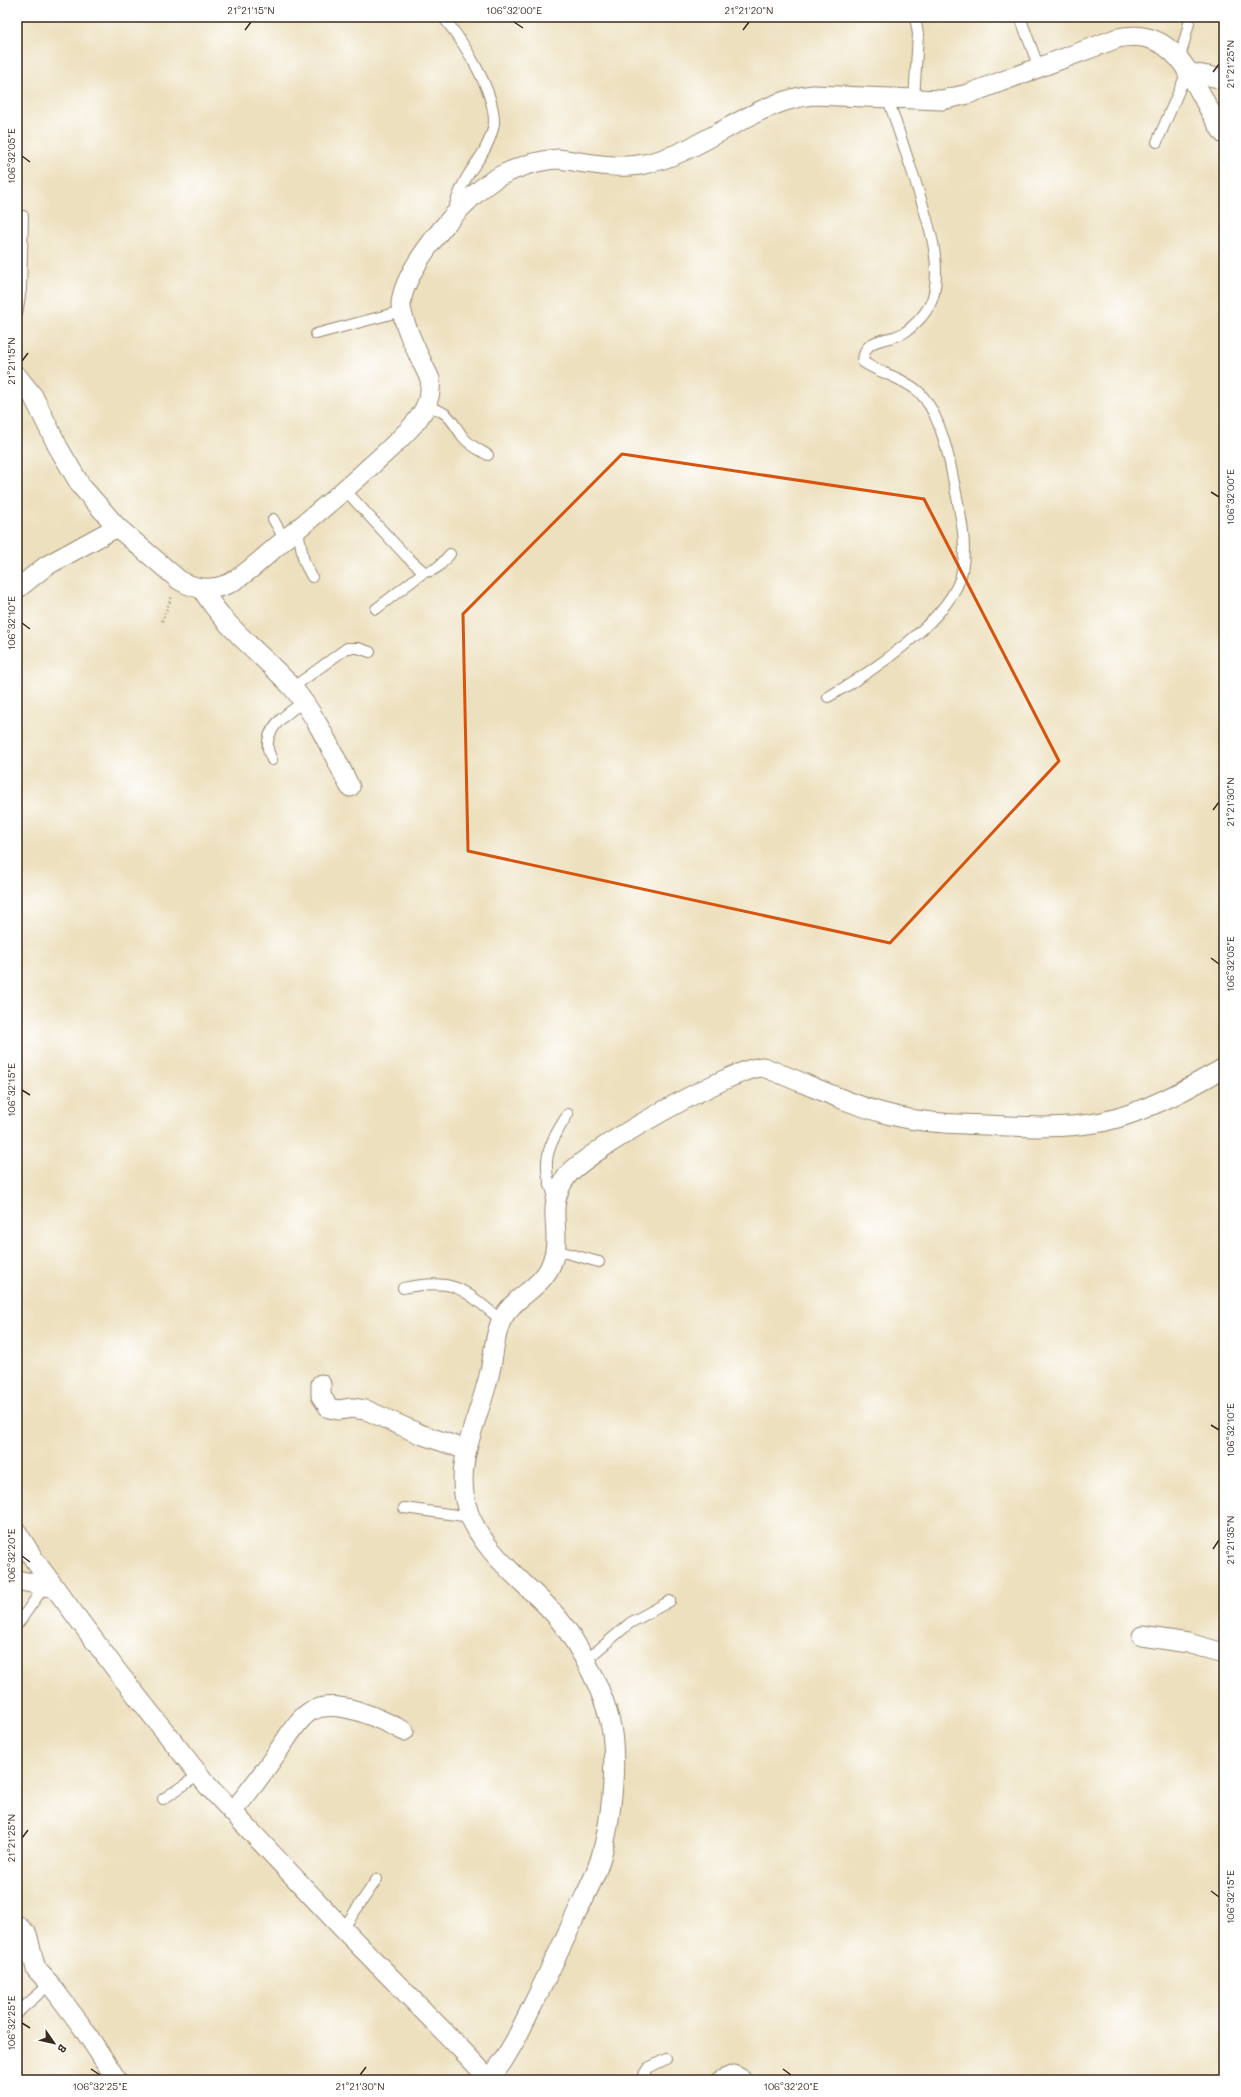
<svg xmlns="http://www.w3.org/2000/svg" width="1241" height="2097" font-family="Mali,sans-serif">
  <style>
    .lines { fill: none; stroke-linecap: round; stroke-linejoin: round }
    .service-casing { stroke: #94856e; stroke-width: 12 }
    .minor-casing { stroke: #94856e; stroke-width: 21 }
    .path { stroke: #94856e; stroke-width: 2.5; stroke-dasharray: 1 3; stroke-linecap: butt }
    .service { stroke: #fff; stroke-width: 10 }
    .minor { stroke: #fff; stroke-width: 19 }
    .marked { fill: none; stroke: #d7540e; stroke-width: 3; stroke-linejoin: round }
    .ticks { fill: none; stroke: #3b2a1e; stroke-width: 1.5 }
    .neatline { fill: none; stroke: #3b2a1e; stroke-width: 1.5 }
    .ticks-label { font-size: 10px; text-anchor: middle; fill: #3b2a1e }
  </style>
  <rect width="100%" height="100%" fill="#fff"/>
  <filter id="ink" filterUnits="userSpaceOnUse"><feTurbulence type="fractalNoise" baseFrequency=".025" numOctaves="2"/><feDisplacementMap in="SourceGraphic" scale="8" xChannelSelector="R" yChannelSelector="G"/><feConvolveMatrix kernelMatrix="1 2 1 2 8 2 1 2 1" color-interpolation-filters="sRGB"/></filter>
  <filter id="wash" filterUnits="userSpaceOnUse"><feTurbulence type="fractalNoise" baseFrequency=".012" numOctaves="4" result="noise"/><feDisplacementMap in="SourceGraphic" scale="16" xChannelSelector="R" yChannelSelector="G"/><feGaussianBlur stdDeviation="0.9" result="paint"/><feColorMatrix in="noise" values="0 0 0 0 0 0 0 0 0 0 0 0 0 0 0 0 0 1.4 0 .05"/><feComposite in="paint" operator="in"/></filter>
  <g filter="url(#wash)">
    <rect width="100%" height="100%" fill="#ede0be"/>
  </g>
  <g filter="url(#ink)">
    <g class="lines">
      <defs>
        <g id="service">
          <path d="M443,17C463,41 495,91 494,123C493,132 489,141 485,149C481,157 475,164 470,172C462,184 457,197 453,211"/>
          <polyline points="1020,17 1039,68"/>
          <polyline points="1180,58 1189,23"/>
          <polyline points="914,100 918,34 915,17"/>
          <polyline points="1157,142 1187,72"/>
          <polyline points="17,314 21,289 23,216"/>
          <polyline points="316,334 402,311"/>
          <path d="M426,406C451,413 449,418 463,437C469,445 479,450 488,455"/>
          <path d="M345,490L406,556L424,572C436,572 442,563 450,554"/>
          <polyline points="273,519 285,540"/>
          <polyline points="298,531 304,562 312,577"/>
          <polyline points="376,609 424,572"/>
          <polyline points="292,688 347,648 358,648 370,652"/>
          <path d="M828,697C867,675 954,618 962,571C968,540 959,509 953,478C948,451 939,412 919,392C902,377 881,374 863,362C864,333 892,344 908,330C919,321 931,308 934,293C942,255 925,214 914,177C905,151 897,125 888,99"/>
          <path d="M272,760C271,757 268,752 268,748C265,727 289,712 303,702"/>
          <path d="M555,1198C539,1163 548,1145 568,1114"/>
          <polyline points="555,1250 599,1262"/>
          <path d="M403,1288C455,1277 463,1289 501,1320"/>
          <polyline points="404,1508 471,1517"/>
          <polyline points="17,1625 44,1587"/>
          <polyline points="585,1661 630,1623 670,1601"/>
          <polyline points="163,1799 199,1775"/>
          <polyline points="343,1929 377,1879"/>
          <polyline points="17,2013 50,1984"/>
          <polyline points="640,2080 648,2068 666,2059"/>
        </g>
        <g id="minor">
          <polyline points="1187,72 1224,79"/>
          <path d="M17,376L33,396L58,447L81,486L117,527L179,580C194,589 211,591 228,584C248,574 266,555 283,541C314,516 344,491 373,464C388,450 406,435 418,419C427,407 432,394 430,379C422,362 400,320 401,303C405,265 467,193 500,176C518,167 538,160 558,159C584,162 613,169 639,165C702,155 749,102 813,95L942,100L968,94L1118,38C1182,24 1195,94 1224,134"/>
          <polyline points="17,589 46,566 117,527"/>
          <path d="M202,589C225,628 262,654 292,687C317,716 333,754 350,787"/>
          <polyline points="321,1384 321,1396 329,1408 339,1410 352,1408 366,1410 420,1434 467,1450"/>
          <polyline points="17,1532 35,1561 117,1671 208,1786 343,1929 460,2048 490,2080"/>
          <polyline points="17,1580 55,1588"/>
          <polyline points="1142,1636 1188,1643 1224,1653"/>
          <path d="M232,1812C249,1792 264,1772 278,1751C287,1739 298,1718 311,1711C338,1697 380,1719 404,1731"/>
          <polyline points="17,1925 27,1934 36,1969 50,1984 83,2028 117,2080"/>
          <path d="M489,2080L503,2061L516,2039C535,2000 555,1961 573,1921C580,1905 589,1889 596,1872C609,1838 616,1780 613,1743C611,1701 576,1635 547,1606C519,1578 476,1545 466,1504C454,1459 481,1415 490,1371C494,1355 494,1335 502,1319C514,1296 543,1288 552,1262C564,1230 543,1209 567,1176C586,1151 734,1067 763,1067C803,1082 850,1105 891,1115C922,1123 955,1124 987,1125C1025,1127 1064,1129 1102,1122C1144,1113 1187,1089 1224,1068"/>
          <polyline points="722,2080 734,2075 743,2080"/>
        </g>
      </defs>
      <use href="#service" class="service-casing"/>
      <use href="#minor" class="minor-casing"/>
      <polyline class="path" points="162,621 172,596"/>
      <use href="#service" class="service"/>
      <use href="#minor" class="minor"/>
    </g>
  </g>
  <path class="marked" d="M622,454L924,499L1059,761L890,943L468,851L463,614Z"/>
  <path class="ticks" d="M514,22L523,28M245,30L251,22M743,30L749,22M1213,72L1219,64M22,156L30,162M22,361L28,353M1211,492L1219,497M22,623L30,629M1213,810L1219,802M1211,958L1219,964M22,1090L30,1095M1211,1425L1219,1430M1213,1549L1219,1540M22,1556L30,1562M22,1838L28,1830M1211,1891L1219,1897M22,2023L30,2028M91,2069L100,2075M783,2069L791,2075M360,2075L366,2067"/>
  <rect width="1241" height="2097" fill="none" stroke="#fff" stroke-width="44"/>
  <g transform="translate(54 2043) rotate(124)" stroke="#ffffff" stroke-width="3" paint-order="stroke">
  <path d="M0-3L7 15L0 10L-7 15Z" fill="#3b2a1e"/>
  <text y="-6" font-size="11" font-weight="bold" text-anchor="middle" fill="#3b2a1e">B</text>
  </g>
  <rect x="22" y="22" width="1197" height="2053" class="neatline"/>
  <g class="ticks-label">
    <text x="251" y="14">21°21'15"N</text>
    <text x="514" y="14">106°32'00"E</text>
    <text x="749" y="14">21°21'20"N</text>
    <text transform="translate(1230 64) rotate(-90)" y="4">21°21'25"N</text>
    <text transform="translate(11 156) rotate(-90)" y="4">106°32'05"E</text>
    <text transform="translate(11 361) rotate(-90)" y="4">21°21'15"N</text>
    <text transform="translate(1230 497) rotate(-90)" y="4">106°32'00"E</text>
    <text transform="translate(11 623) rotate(-90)" y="4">106°32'10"E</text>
    <text transform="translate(1230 802) rotate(-90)" y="4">21°21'30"N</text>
    <text transform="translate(1230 964) rotate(-90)" y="4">106°32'05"E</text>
    <text transform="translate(11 1090) rotate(-90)" y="4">106°32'15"E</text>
    <text transform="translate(1230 1430) rotate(-90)" y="4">106°32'10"E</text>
    <text transform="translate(1230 1540) rotate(-90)" y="4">21°21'35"N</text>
    <text transform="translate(11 1556) rotate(-90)" y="4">106°32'20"E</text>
    <text transform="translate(11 1838) rotate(-90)" y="4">21°21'25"N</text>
    <text transform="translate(1230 1897) rotate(-90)" y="4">106°32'15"E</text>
    <text transform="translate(11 2023) rotate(-90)" y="4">106°32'25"E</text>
    <text x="100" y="2090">106°32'25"E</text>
    <text x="360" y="2090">21°21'30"N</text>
    <text x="791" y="2090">106°32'20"E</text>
  </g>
</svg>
